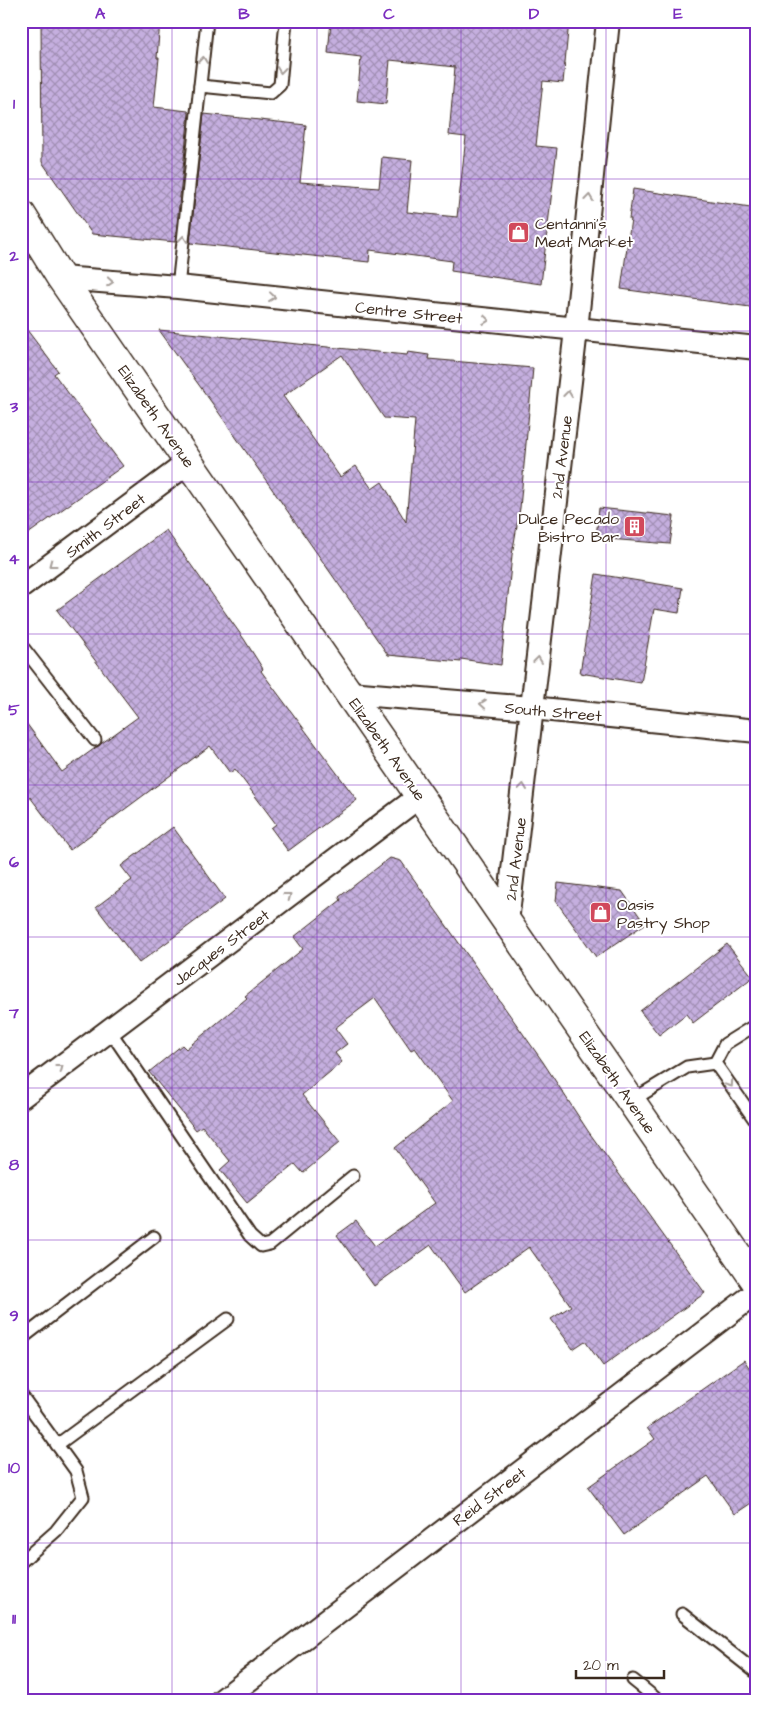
<svg xmlns="http://www.w3.org/2000/svg" width="778" height="1722" font-family="'Architects Daughter',sans-serif">
  <style>
    .building { fill: url(#building-cross-hatch); stroke: #3b2a1e; fill-rule: evenodd }
    .lines { fill: none; stroke-linecap: round; stroke-linejoin: round }
    .lane-casing { stroke: #3b2a1e; stroke-width: 15 }
    .street-casing { stroke: #3b2a1e; stroke-width: 26 }
    .secondary-casing { stroke: #3b2a1e; stroke-width: 31 }
    .lane { stroke: #fff; stroke-width: 11 }
    .street { stroke: #fff; stroke-width: 22 }
    .secondary { stroke: #fff; stroke-width: 28 }
    .oneway { stroke: #a79f9a }
    .grid { fill: none; stroke: #7b2cbf; stroke-width: 1; stroke-opacity: 0.55 }
    .labels { text-anchor: middle; stroke-width: 4; stroke-linejoin: round; paint-order: stroke }
    .poi-label { font-size: 16px; fill: #3b2a1e; stroke: #fff; text-anchor: start }
    .street-label { font-size: 16px; fill: #3b2a1e; stroke: #fff }
    .neatline { fill: none; stroke: #7b2cbf; stroke-width: 2 }
    .grid-label { font-size: 16px; text-anchor: middle; font-weight: bold; fill: #7b2cbf }
  </style>
  <defs>
    <pattern id="building-cross-hatch" width="8" height="8" patternUnits="userSpaceOnUse" patternTransform="scale(1.25)"><rect width="8" height="8" fill="#c5afdf"/><path d="M0 0l8 8M0 8l8-8" fill="none" stroke="#a18fb4"/></pattern>
  </defs>
  <rect width="100%" height="100%" fill="#fff"/>
  <filter id="ink" filterUnits="userSpaceOnUse"><feTurbulence type="fractalNoise" baseFrequency=".02" numOctaves="2"/><feDisplacementMap in="SourceGraphic" scale="10" xChannelSelector="R" yChannelSelector="G"/><feConvolveMatrix kernelMatrix="1 2 1 2 8 2 1 2 1" color-interpolation-filters="sRGB"/></filter>
  <g filter="url(#ink)">
    <g class="building">
      <polygon points="41,21 160,21 157,58 159,58 154,107 188,111 189,113 175,242 92,234 42,162"/>
      <polygon points="331,21 569,21 563,83 543,81 536,146 557,148 541,284 451,271 452,261 370,250 369,262 190,243 204,114 306,125 300,182 379,188 382,157 412,160 407,212 457,217 466,137 449,135 455,67 390,60 386,104 357,101 361,57 328,53"/>
      <polygon points="633,189 757,208 757,308 621,289 631,219 629,219"/>
      <polygon points="21,322 58,371 54,374 123,466 21,539"/>
      <path d="M159,330L407,355L408,352L429,355L428,359L533,368L520,508L512,555L501,665L461,659V662L388,655L212,403ZM342,355L384,418L415,420L406,522L382,482L372,489L356,466L340,477L283,396Z"/>
      <polygon points="599,508 674,516 670,544 596,538"/>
      <polygon points="166,530 244,639 263,669 261,671 357,800 288,851 271,828 276,824 235,769 230,773 210,746 70,850 30,797 21,802 21,716 62,772 138,717 57,610"/>
      <polygon points="596,574 683,588 679,613 654,609 641,683 580,673"/>
      <polygon points="173,827 225,899 139,963 96,907 132,880 121,866"/>
      <polygon points="390,858 401,861 543,1062 588,1131 705,1293 603,1366 585,1341 573,1349 551,1319 571,1306 529,1247 465,1292 431,1245 374,1286 337,1235 356,1221 375,1246 435,1203 395,1148 453,1101 415,1048 411,1050 375,998 335,1028 347,1044 335,1053 342,1062 302,1095 340,1142 303,1173 295,1164 247,1203 220,1170 230,1161 202,1126 196,1130 149,1072 182,1045 186,1049 247,998 245,996 303,949 294,937 341,900 339,897"/>
      <polygon points="558,883 622,891 645,924 596,957 556,901"/>
      <polygon points="727,944 753,977 693,1023 686,1014 659,1035 640,1011"/>
      <polygon points="744,1360 757,1379 757,1499 735,1514 708,1476 624,1535 588,1487 655,1439 647,1428"/>
    </g>
    <g class="lines">
      <defs>
        <g id="lane">
          <polyline points="200,86 271,93 280,85 286,21"/>
          <polyline points="178,287 207,21"/>
          <polyline points="21,645 95,740"/>
          <polyline points="757,1024 725,1044 715,1063 757,1123"/>
          <polyline points="110,1031 250,1236 261,1246 270,1244 353,1176"/>
          <polyline points="631,1101 687,1067 715,1063"/>
          <polyline points="21,1339 154,1237"/>
          <polyline points="21,1395 76,1471 83,1497 56,1531 21,1562"/>
          <polyline points="57,1445 228,1319"/>
          <polyline points="682,1614 757,1673"/>
          <polyline points="633,1680 659,1701"/>
        </g>
        <g id="street">
          <polyline points="61,278 178,287 757,348"/>
          <polyline points="21,587 189,462"/>
          <polyline points="349,693 532,708 757,731"/>
          <polyline points="507,922 576,330 608,21"/>
          <polyline points="21,1097 420,796"/>
          <polyline points="221,1701 757,1292"/>
        </g>
        <polyline id="secondary" points="21,214 61,278 757,1283"/>
      </defs>
      <use href="#lane" class="lane-casing"/>
      <use href="#street" class="street-casing"/>
      <use href="#secondary" class="secondary-casing"/>
      <use href="#lane" class="lane"/>
      <use href="#street" class="street"/>
      <use href="#secondary" class="secondary"/>
    </g>
    <defs><path id="oneway-chevron" d="M-2-3.5L2.5 0L-2 3.5" fill="none" stroke-width="1.6" stroke-linecap="round" stroke-linejoin="round" transform="scale(1.25)"/></defs>
    <g class="oneway">
      <use href="#oneway-chevron" transform="translate(203 60) rotate(-84)"/>
      <use href="#oneway-chevron" transform="translate(281 70) rotate(96)"/>
      <use href="#oneway-chevron" transform="translate(589 198) rotate(-84)"/>
      <use href="#oneway-chevron" transform="translate(183 239) rotate(-84)"/>
      <use href="#oneway-chevron" transform="translate(110 282) rotate(5)"/>
      <use href="#oneway-chevron" transform="translate(272 297) rotate(6)"/>
      <use href="#oneway-chevron" transform="translate(486 320) rotate(6)"/>
      <use href="#oneway-chevron" transform="translate(568 394) rotate(-83)"/>
      <use href="#oneway-chevron" transform="translate(52 564) rotate(143)"/>
      <use href="#oneway-chevron" transform="translate(538 660) rotate(-83)"/>
      <use href="#oneway-chevron" transform="translate(483 704) rotate(-175)"/>
      <use href="#oneway-chevron" transform="translate(523 787) rotate(-83)"/>
      <use href="#oneway-chevron" transform="translate(288 896) rotate(-37)"/>
      <use href="#oneway-chevron" transform="translate(60 1068) rotate(-37)"/>
      <use href="#oneway-chevron" transform="translate(730 1084) rotate(56)"/>
    </g>
  </g>
  <path class="grid" d="M172,21V1701M317,21V1701M461,21V1701M606,21V1701M21,179H757M21,331H757M21,482H757M21,634H757M21,785H757M21,937H757M21,1088H757M21,1240H757M21,1391H757M21,1543H757"/>
  <defs>
    <symbol id="shop-square" viewBox="-11 -11 22 22"><rect x="-9" y="-9" width="18" height="18" rx="4" fill="#d1495b" stroke="#fff"/><path d="M-5-2.5h2.3a2.7 3.5 0 0 1 5.4 0H5L5.5 6h-11ZM-1.5-2.5h3a1.5 2.3 0 0 0-3 0Z" fill="#fff"/></symbol>
    <symbol id="building-square" viewBox="-11 -11 22 22"><rect x="-9" y="-9" width="18" height="18" rx="4" fill="#d1495b" stroke="#fff"/><path d="M-4-6H4V6H1V3H-1V6H-4ZM-2.5-4.3h1.7v1.8h-1.7ZM.8-4.3h1.7v1.8H.8ZM-2.5-1h1.7V.8h-1.7ZM.8-1h1.7V.8H.8Z" fill="#fff"/></symbol>
  </defs>
  <g fill-rule="evenodd">
    <use href="#shop-square" x="506" y="220" width="25" height="25"/>
    <use href="#building-square" x="622" y="514" width="25" height="25"/>
    <use href="#shop-square" x="588" y="900" width="25" height="25"/>
  </g>
  <g class="labels">
    <g class="poi-label">
      <text x="535" y="229">Centanni's<tspan x="535" dy="18">Meat Market</tspan></text>
      <text x="619" y="524" text-anchor="end">Dulce Pecado<tspan x="619" dy="18">Bistro Bar</tspan></text>
      <text x="617" y="910">Oasis<tspan x="617" dy="18">Pastry Shop</tspan></text>
    </g>
    <g class="street-label">
      <text transform="translate(409 312) rotate(6)" y="6">Centre Street</text>
      <text transform="translate(157 416) rotate(55)" y="6">Elizabeth Avenue</text>
      <text transform="translate(561 457) rotate(-83)" y="6">2nd Avenue</text>
      <text transform="translate(105 525) rotate(-37)" y="6">Smith Street</text>
      <text transform="translate(553 711) rotate(5)" y="6">South Street</text>
      <text transform="translate(388 749) rotate(55)" y="6">Elizabeth Avenue</text>
      <text transform="translate(515 859) rotate(-83)" y="6">2nd Avenue</text>
      <text transform="translate(221 947) rotate(-37)" y="6">Jacques Street</text>
      <text transform="translate(618 1082) rotate(55)" y="6">Elizabeth Avenue</text>
      <text transform="translate(489 1496) rotate(-37)" y="6">Reid Street</text>
    </g>
  </g>
  <rect width="778" height="1722" fill="none" stroke="#fff" stroke-width="55"/>
  <path d="M576 1670v8h88v-8" fill="none" stroke="#3b2a1e" stroke-width="2.5"/>
  <text x="583" y="1670" font-size="15" fill="#3b2a1e" stroke="#ffffff" stroke-width="4" paint-order="stroke">20 m</text>
  <rect x="28" y="28" width="722" height="1666" class="neatline"/>
  <g class="grid-label">
    <text x="100" y="19">A</text>
    <text x="244" y="19">B</text>
    <text x="389" y="19">C</text>
    <text x="534" y="19">D</text>
    <text x="678" y="19">E</text>
    <text x="14" y="109">1</text>
    <text x="14" y="261">2</text>
    <text x="14" y="412">3</text>
    <text x="14" y="564">4</text>
    <text x="14" y="715">5</text>
    <text x="14" y="867">6</text>
    <text x="14" y="1018">7</text>
    <text x="14" y="1170">8</text>
    <text x="14" y="1321">9</text>
    <text x="14" y="1473">10</text>
    <text x="14" y="1624">11</text>
  </g>
</svg>
